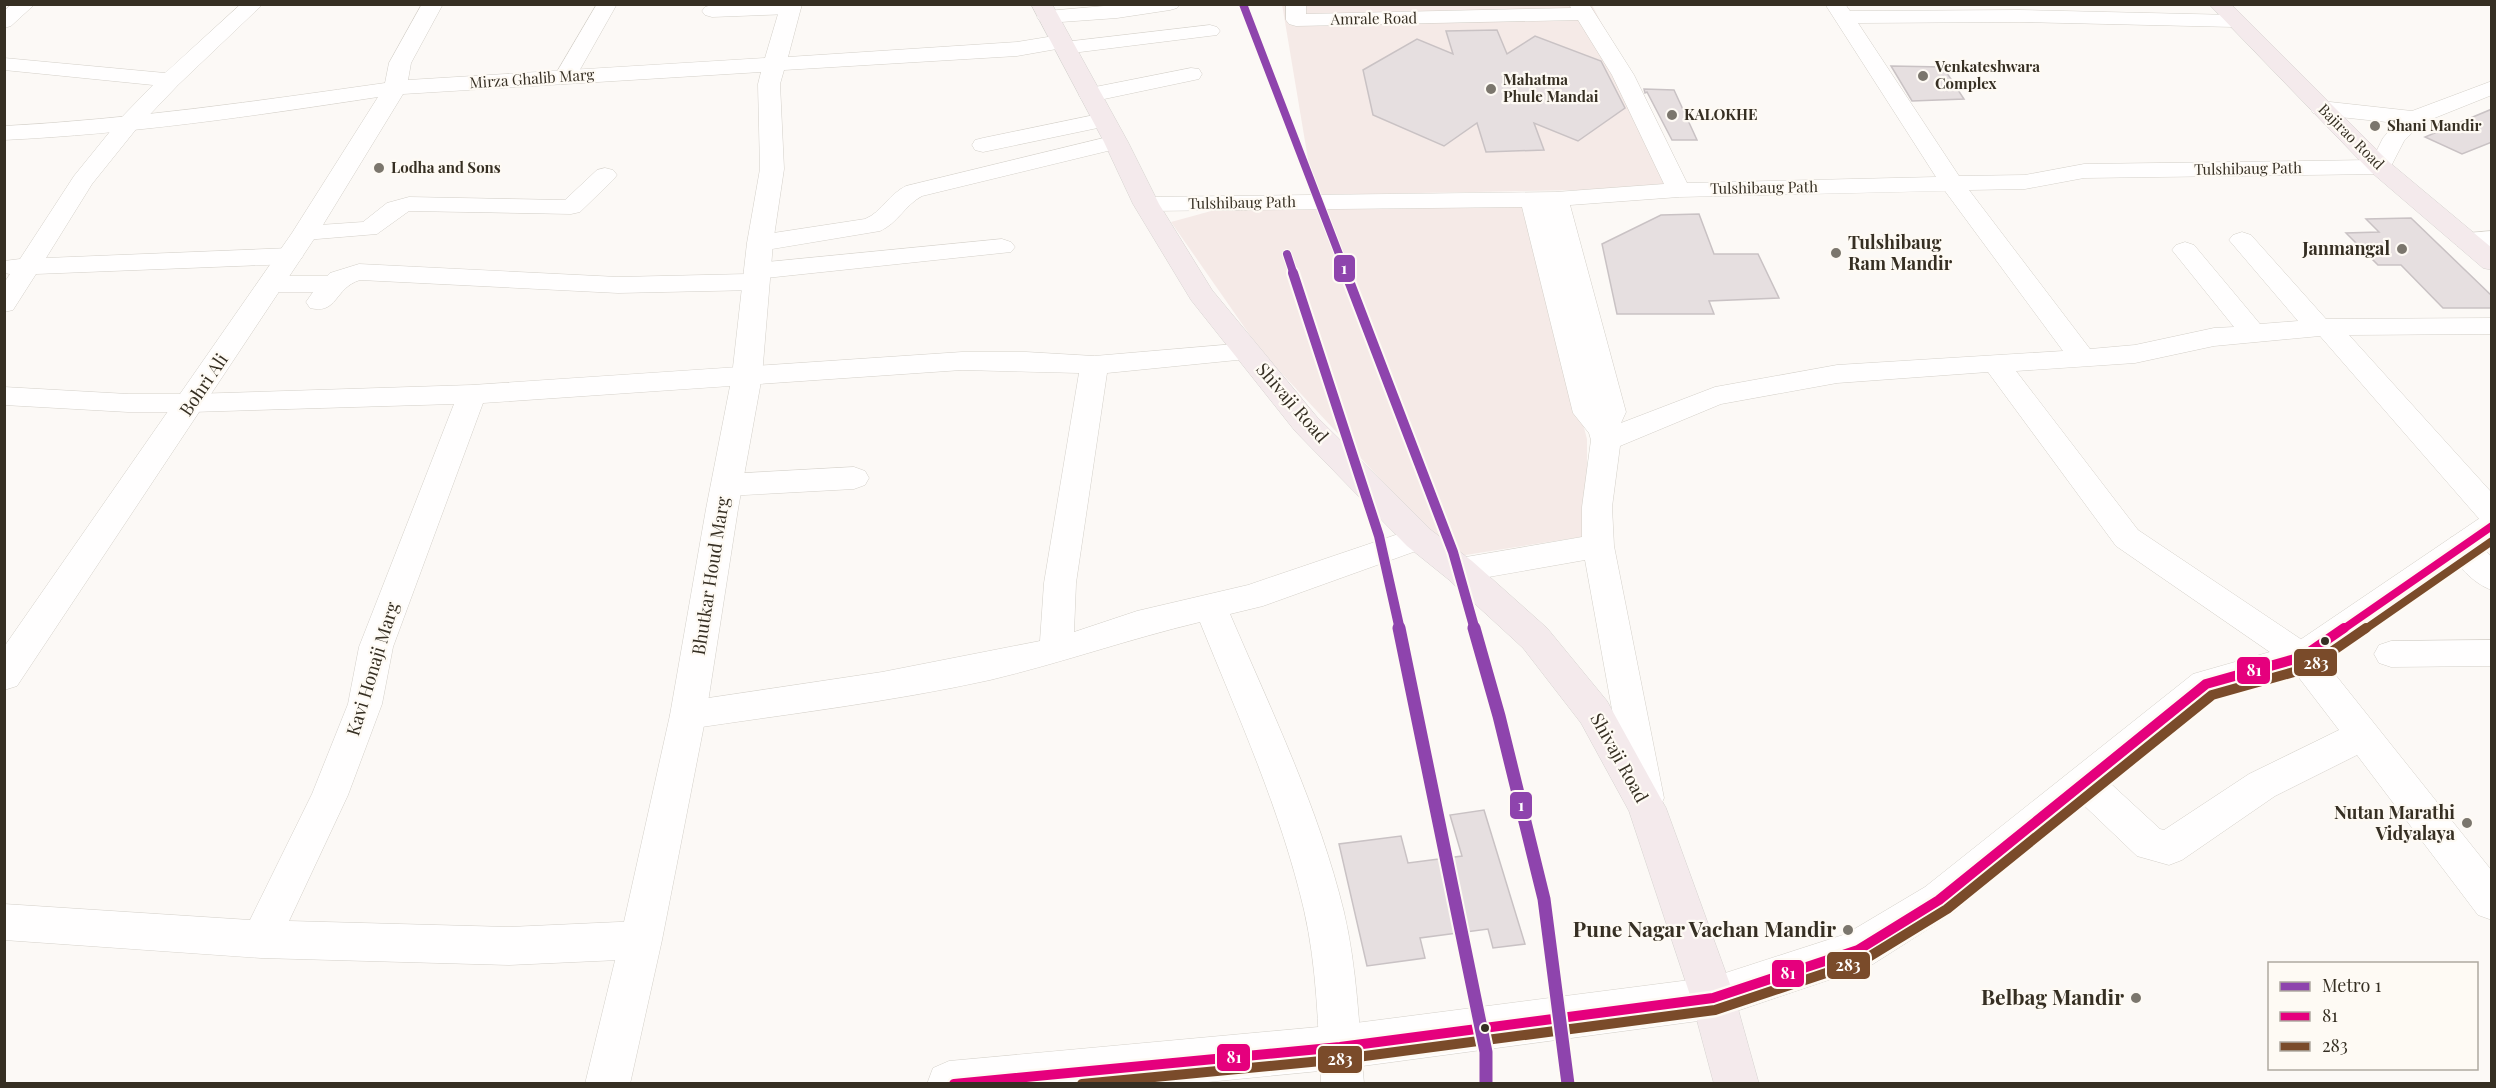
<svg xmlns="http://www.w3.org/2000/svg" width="2496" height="1088" font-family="'Playfair Display',serif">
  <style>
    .commercial { fill: #f5eae7 }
    .building { fill: #e6dfe0; stroke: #c9c2c4; stroke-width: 1.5 }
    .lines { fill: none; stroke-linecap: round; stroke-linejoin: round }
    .minor-casing { stroke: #d4d0c9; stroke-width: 1 }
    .tertiary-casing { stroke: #d4d0c9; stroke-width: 1 }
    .trunk-casing { stroke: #d6d3d0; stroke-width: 1 }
    .minor { fill: #fffefe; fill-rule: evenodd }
    .tertiary { fill: #fffefe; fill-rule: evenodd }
    .trunk { fill: #f4eaec; fill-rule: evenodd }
    .bus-1-far1-casing { stroke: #fefaf4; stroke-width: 13 }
    .bus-1-casing { stroke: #fefaf4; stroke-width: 15 }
    .bus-2-far1-casing { stroke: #fefaf4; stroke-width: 13 }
    .bus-2-casing { stroke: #fefaf4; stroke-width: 15 }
    .bus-1-far1 { stroke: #e5007d; stroke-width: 8 }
    .bus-1 { stroke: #e5007d; stroke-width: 10 }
    .bus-2-far1 { stroke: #7a4b2a; stroke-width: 8 }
    .bus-2 { stroke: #7a4b2a; stroke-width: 10 }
    .metro-1-far2-casing { stroke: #fefaf4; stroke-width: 10 }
    .metro-1-far1-casing { stroke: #fefaf4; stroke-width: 14 }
    .metro-1-casing { stroke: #fefaf4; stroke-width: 17 }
    .metro-1-far2 { stroke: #8e44ad; stroke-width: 8 }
    .metro-1-far1 { stroke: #8e44ad; stroke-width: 10 }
    .metro-1 { stroke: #8e44ad; stroke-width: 13 }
    .poi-dot { fill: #7b766d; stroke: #fefaf4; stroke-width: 2 }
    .bus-dot { fill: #362f23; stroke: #fefaf4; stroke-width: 2 }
    .labels { text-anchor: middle; stroke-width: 4.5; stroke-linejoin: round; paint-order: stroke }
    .far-street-label { font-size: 15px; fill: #362f23; stroke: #fefaf4 }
    .far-poi-label { font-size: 15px; font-weight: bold; fill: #362f23; stroke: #fefaf4; text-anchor: start }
    .poi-label { font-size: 18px; font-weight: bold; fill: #362f23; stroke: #fefaf4; text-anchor: end }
    .street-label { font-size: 18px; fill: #362f23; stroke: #fefaf4 }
    .near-poi-label { font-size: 21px; font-weight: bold; fill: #362f23; stroke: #fefaf4; text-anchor: end }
    .line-badge { stroke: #fefaf4; stroke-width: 2 }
    .badge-label { font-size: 16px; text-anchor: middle; font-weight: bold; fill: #fff }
  </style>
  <rect width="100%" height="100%" fill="#fcf9f6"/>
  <g class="commercial">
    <polygon points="1282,4 1592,5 1688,188 1314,195"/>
    <polygon points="1233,205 1525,205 1587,439 1587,536 1453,557 1261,351 1171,222"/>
  </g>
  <g class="building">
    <polygon points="1497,30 1507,54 1535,36 1601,61 1625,108 1578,141 1534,123 1544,150 1486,152 1477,123 1444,146 1373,115 1363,70 1417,39 1453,54 1446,31"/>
    <polygon points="1891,66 1943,67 1964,99 1912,101"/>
    <polygon points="1644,89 1674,90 1697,140 1672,140 1647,92 1645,93"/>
    <polygon points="2492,109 2492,142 2462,154 2425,137"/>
    <polygon points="1699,214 1714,254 1758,254 1779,298 1709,301 1714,314 1617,314 1602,244 1661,215"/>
    <polygon points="2411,218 2492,296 2492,308 2443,308 2401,265 2378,265 2346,233 2379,232 2366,219"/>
    <polygon points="1484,810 1525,944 1493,948 1488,929 1420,938 1425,958 1367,966 1339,844 1401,836 1408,863 1462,856 1450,815"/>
  </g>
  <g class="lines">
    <defs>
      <g id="minor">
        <polygon points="12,4 35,4 11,26 4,28 4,11"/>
        <polygon points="241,4 263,4 178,85 137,128 92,184 46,258 290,248 299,251 303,256 299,261 290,264 36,274 13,310 4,312 4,283 10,274 4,273 4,261 20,259 74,176 121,118 153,85 4,70 4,58 165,73"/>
        <polygon points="597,4 617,4 573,82 565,83 557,82 554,77"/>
        <polygon points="799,4 801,8 798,12 791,14 712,17 705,15 702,11 705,7 712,5"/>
        <polygon points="1127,4 1180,4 1177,8 1170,10 1117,18 1047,23 1040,21 1037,17 1040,13 1047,11"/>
        <path d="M1286,4H1306V14L1571,8L1569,4H1589L1634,75L1687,183L1936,177L1825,4H1845L1850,11L2019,10L2234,15L2241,17L2244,21L2241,25L2234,27L2019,22L1858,23L1959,176L2025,175L2084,164L2372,160L2383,138L2396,123L2321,115L2313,113L2310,108L2313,103L2321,101L2412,111L2492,81V95L2422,123L2404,141L2388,172L2380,174L2084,178L2025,189L1969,190L2090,349L2135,345L2214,328L2234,327L2172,250L2176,245L2185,242L2194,245L2260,324L2298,321L2229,240L2233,235L2242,232L2251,235L2326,319L2492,318V334L2349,335L2492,493V524L2481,521L2320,336L2214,346L2135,363L2016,371L2138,530L2314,648L2492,871V920L2478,915L2357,755L2275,796L2182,860L2169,865L2137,856L2071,793L2066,782L2071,771L2084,766L2097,771L2160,829L2164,830L2249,774L2339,730L2290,666L2116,546L1988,372L1837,383L1721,404L1620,446L1612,507L1614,546L1664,798L1659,809L1646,814L1633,809L1628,798L1585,560L1460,582L1449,578L1444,570L1449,562L1460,558L1582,537V507L1591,440L1589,433L1573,413L1522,207L1146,211L1137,209L1134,204L1137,199L1146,197L1556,192L1664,184L1612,75L1578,20L1296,26L1289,24L1286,20ZM1945,191L2063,351L1837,365L1715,387L1621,423L1626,412L1570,205L1679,197Z"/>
        <polygon points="1210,25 1217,27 1220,31 1217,35 1064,54 1057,52 1054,48 1057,44 1064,42"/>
        <polygon points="1191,68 1199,69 1202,74 1199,79 1090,102 1082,100 1079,95 1082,90 1090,88"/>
        <polygon points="1104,113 1112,115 1115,120 1112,125 983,152 975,150 972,145 975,140 983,138"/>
        <path d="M1116,135L1124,137L1127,142L1124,147L922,196C905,205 898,223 880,231L760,251L751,248L747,243L751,238L760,235L865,219C882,212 889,194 906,186Z"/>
        <polygon points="605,168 613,170 617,175 613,180 580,212 571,214 409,211 377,234 305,240 296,238 293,233 296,228 305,226 363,222 387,203 409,197 565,200 597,170"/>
        <path d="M1002,239L1011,242L1015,247L1011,252L766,278L769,282L765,288L756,290L618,293L360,280C334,288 338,315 310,308L306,302L313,292H271L262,290L258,284L262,278L271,276H327L330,273L359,264L618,277L747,274L744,271L748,266L757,263Z"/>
        <path d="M1247,343L1257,346L1261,352L1257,358L1107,373L1076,583L1074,632L1137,611L1248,585L1419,527L1430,530L1435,538L1430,546L1263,606L1230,614C1272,712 1319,809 1344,912C1357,968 1359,1026 1364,1084H1321C1318,1026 1317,967 1304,910C1281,811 1238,716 1200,622C1129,639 1061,663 990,680C890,702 788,714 688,729L676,725L670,715L676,705L688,701L882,672L1040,641L1044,583L1079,373L962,370L483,403L393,647L382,704L348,795L289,921L509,927L641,921L655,927L661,940L655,953L641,959L509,965L261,958L4,940V904L250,920L312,794L348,704L359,647L454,404L192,412H128L4,405V387L128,394H192L472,385L962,352H1026L1094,356Z"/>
        <polygon points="854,467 865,471 869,478 865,485 854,489 726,496 715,493 711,485 715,477 726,474"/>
        <path d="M2461,534L2472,538L2492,557V590C2473,584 2455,563 2445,546L2450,538Z"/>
        <polygon points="2492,640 2492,666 2391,667 2379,663 2374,654 2379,645 2391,641"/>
      </g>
      <g id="tertiary">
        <path d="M422,4H443L411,63L408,80L765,58L781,4H802L788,57L1017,42L1060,35L1068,37L1071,42L1068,47L1017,56L784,70L780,84L784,169L773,243L762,376L738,509L706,715L662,940L630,1084H585L620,940L670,715L706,509L732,376L747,243L760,169L758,84L761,72L403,94L318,233L17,686L4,690V647L292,233L378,97C254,116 130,134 4,140V126C132,119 258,101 385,83L389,63Z"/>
        <polygon points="2492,231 2492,247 2466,248 2457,246 2453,240 2457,234"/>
        <polygon points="2492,514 2492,543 2315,667 2218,695 1953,913 1873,964 1858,970 1713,1019 1340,1069 1187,1084 927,1084 933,1068 949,1061 1340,1025 1713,977 1846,934 1925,887 2193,674 2291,646 2480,518"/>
      </g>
      <g id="trunk">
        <polygon points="1031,4 1052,4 1128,142 1159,204 1212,290 1317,417 1431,530 1472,561 1547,628 1607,701 1666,808 1735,998 1759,1084 1714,1084 1691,998 1629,811 1581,723 1523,648 1448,579 1407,546 1295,431 1191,300 1133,204 1104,142"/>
        <polygon points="2209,4 2231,4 2389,162 2492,248 2492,270 2483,268 2371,172"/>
      </g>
    </defs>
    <use href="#minor" class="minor-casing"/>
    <use href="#tertiary" class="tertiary-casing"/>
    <use href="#trunk" class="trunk-casing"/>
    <use href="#minor" class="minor"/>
    <use href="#tertiary" class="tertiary"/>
    <use href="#trunk" class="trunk"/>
    <defs>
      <polyline id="bus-1-far1" points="2342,630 2492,526"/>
      <polyline id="bus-1" points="954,1084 1340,1047 1713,998 1858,950 1939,900 2206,684 2302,657 2344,628"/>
      <polyline id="bus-2-far1" points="2364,630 2492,541"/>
      <polyline id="bus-2" points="1082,1084 1342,1059 1715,1010 1862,961 1947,909 2212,695 2308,668 2366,628"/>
    </defs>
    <use href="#bus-1-far1" class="bus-1-far1-casing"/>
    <use href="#bus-1" class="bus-1-casing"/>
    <use href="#bus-2-far1" class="bus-2-far1-casing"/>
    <use href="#bus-2" class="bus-2-casing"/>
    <use href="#bus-1-far1" class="bus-1-far1"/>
    <use href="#bus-1" class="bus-1"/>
    <use href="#bus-2-far1" class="bus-2-far1"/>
    <use href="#bus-2" class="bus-2"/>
    <defs>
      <g id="metro-1-far2">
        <polyline points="1243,4 1347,275"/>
        <polyline points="1287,254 1294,275"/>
      </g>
      <g id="metro-1-far1">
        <polyline points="1293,273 1379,536 1400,630"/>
        <polyline points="1346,273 1453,552 1475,630"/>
      </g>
      <g id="metro-1">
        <polyline points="1399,628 1486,1052 1486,1084"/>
        <polyline points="1474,628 1499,716 1544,899 1568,1084"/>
      </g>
    </defs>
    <use href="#metro-1-far2" class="metro-1-far2-casing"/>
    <use href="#metro-1-far1" class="metro-1-far1-casing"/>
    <use href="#metro-1" class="metro-1-casing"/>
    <use href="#metro-1-far2" class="metro-1-far2"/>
    <use href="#metro-1-far1" class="metro-1-far1"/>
    <use href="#metro-1" class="metro-1"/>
  </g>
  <g class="poi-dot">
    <circle cx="1923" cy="76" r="6"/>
    <circle cx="1491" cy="89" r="6"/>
    <circle cx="1672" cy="115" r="6"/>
    <circle cx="2375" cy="126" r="6"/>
    <circle cx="379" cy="168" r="6"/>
    <circle cx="2402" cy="249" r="6"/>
    <circle cx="1836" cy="253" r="6"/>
    <circle cx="2467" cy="823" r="6"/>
    <circle cx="1848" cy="930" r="6"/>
    <circle cx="2136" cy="998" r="6"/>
  </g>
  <g class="bus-dot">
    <circle cx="2325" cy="641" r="5"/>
    <circle cx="1485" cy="1028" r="5"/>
  </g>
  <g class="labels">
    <g class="far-street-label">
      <text transform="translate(1374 19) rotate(-1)" y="5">Amrale Road</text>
      <text transform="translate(532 79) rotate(-4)" y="5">Mirza Ghalib Marg</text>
      <text transform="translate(2351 137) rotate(45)" y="5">Bajirao Road</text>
      <text transform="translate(2248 169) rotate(-1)" y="5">Tulshibaug Path</text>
      <text transform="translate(1764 188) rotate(-1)" y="5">Tulshibaug Path</text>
      <text transform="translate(1242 203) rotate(-1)" y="5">Tulshibaug Path</text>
    </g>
    <g class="far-poi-label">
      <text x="1935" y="72">Venkateshwara<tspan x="1935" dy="17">Complex</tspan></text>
      <text x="1503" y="85">Mahatma<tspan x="1503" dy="17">Phule Mandai</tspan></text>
      <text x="1684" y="120">KALOKHE</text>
      <text x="2387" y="131">Shani Mandir</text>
      <text x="391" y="173">Lodha and Sons</text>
    </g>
    <g class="poi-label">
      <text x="1848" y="249" text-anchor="start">Tulshibaug<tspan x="1848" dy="21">Ram Mandir</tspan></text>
      <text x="2390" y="255">Janmangal</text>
      <text x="2455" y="819">Nutan Marathi<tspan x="2455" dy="21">Vidyalaya</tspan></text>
    </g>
    <g class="street-label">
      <text transform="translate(204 385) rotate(-56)" y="6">Bohri Ali</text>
      <text transform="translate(1292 403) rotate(49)" y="6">Shivaji Road</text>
      <text transform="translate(711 576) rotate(-81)" y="6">Bhutkar Houd Marg</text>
      <text transform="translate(373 669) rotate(-73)" y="6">Kavi Honaji Marg</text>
      <text transform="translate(1619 758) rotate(61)" y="6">Shivaji Road</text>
    </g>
    <g class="near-poi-label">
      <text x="1836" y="937">Pune Nagar Vachan Mandir</text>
      <text x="2124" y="1005">Belbag Mandir</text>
    </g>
  </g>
  <g class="line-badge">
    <rect x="1333" y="254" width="23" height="29" rx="6" fill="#8e44ad"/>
    <rect x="2293" y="648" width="45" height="29" rx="6" fill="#7a4b2a"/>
    <rect x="2236" y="656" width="35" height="29" rx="6" fill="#e5007d"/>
    <rect x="1509" y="791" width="24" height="29" rx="6" fill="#8e44ad"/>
    <rect x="1826" y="951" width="45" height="29" rx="6" fill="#7a4b2a"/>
    <rect x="1771" y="959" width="34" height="29" rx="6" fill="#e5007d"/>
    <rect x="1216" y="1043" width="35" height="29" rx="6" fill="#e5007d"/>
    <rect x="1317" y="1045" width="46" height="29" rx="6" fill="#7a4b2a"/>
  </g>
  <g class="badge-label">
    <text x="1344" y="274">1</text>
    <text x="2316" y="669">283</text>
    <text x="2254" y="676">81</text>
    <text x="1521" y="811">1</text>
    <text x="1848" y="971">283</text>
    <text x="1788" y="979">81</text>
    <text x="1234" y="1063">81</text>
    <text x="1340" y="1065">283</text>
  </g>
  <rect width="2496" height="1088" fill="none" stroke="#362f23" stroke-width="12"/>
  <rect x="2268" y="962" width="210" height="108" fill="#fefaf4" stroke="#aea9a0" stroke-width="1.5"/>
  <rect x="2280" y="982" width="30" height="9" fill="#8e44ad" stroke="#aea9a0" stroke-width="1.5"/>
  <text x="2322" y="992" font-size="18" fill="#362f23">Metro 1</text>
  <rect x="2280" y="1012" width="30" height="9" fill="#e5007d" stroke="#aea9a0" stroke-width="1.5"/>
  <text x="2322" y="1022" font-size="18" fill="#362f23">81</text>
  <rect x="2280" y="1042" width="30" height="9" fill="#7a4b2a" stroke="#aea9a0" stroke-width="1.5"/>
  <text x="2322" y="1052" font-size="18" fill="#362f23">283</text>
</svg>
